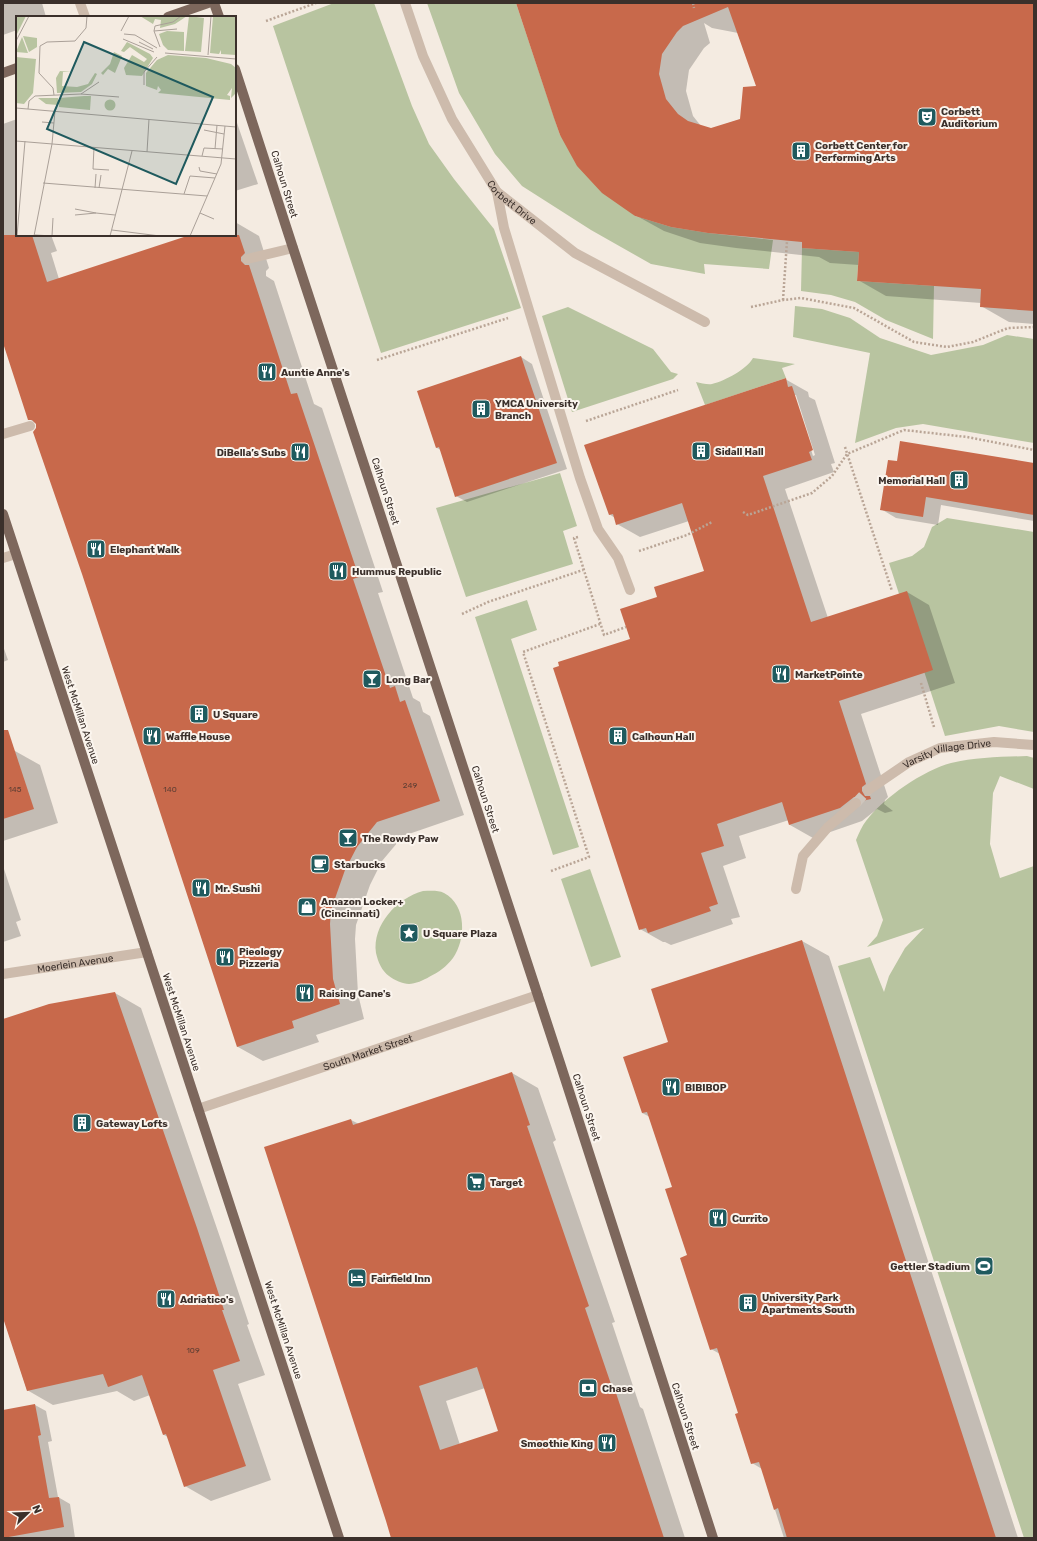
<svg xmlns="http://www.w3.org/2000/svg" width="1037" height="1541" font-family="Rubik,sans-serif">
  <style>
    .green { fill: #b8c4a0 }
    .shadow { fill: #0003; fill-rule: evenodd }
    .building { fill: #c8694b; fill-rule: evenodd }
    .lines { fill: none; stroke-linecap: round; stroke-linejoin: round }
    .minor-tunnel { stroke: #cfc6bd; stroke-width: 10; stroke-dasharray: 10 5; stroke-linecap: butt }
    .path { stroke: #b9a596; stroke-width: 2.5; stroke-dasharray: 2 2; stroke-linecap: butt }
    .minor { stroke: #cdbbac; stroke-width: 10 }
    .major { stroke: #7d675c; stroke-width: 10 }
    .labels { text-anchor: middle; stroke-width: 4; stroke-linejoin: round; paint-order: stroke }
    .number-label { font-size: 8px; fill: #5e3e33 }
    .poi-label { font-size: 10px; font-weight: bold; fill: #3b302b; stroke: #fbf5ee; text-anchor: start }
    .street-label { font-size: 10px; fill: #3b302b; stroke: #fbf5ee }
    .inset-road { fill: none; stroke: #aaa098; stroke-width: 1 }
    .view { fill: #1f5a5e; fill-opacity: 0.15; stroke: #1f5a5e; stroke-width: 2 }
    .inset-edge { fill: none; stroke: #3b302b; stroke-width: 2 }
  </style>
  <rect width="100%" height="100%" fill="#f4ebe1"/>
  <g class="green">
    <polygon points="334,3 374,3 412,106 429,144 454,179 494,229 521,308 381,353 273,26"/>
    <polygon points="427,3 516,3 560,135 635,216 671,227 708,233 773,240 769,269 704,264 705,274 651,264 591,230 522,186 495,154 459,93"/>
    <polygon points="802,248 859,252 857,281 934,286 933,339 886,320 855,302 831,295 801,291"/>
    <polygon points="795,306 822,309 850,318 880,338 931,355 983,345 1007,335 1034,339 1034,443 923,424 896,428 855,443 870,353 793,337"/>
    <polygon points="568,307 653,349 671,372 678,374 673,379 572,412 542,316"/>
    <path d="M753,358L795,364L782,368L786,378L705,405L696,382C701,383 708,385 712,384C725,381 747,369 753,358Z"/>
    <polygon points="560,473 577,526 563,531 573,564 466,597 436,508"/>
    <polygon points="947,518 1034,532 1034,732 999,726 945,736 889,563 912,556 924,547 932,527"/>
    <polygon points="527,600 537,630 511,639 579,847 553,855 475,617"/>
    <path d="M1027,756L1034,758V789L1000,776L993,793L990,844L1000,878L1034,866V1538H1024L838,966L870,957L884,992L889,976L905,948L924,928L867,947L877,936L883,920L856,840C859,833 862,826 866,821C883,798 924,770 951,763C976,757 1002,757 1027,756Z"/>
    <polygon points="590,869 621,957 591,967 561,879"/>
    <path d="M423,891C430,891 438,890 444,893C467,905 466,940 453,958C446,967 439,972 429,977C424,980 415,984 409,984C403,984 394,980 389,976C382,971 378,962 376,953C372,925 397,898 423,891Z"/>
  </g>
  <g class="shadow">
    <polygon points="3,3 42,3 46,17 17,17 17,30 3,35"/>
    <path d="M517,3H1034V324L1009,322L981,306V303L886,296L858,280L859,265L830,263L819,257L736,248L700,243L664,231L635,215ZM704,23L712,28L738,33L757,87L741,119L711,129L701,126L693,116L686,91L689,70L704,48L710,43Z"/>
    <polygon points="235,117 258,184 235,191"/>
    <polygon points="17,119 17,235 51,235 57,251 51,253 59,279 194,235 235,235 235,222 259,236 269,268 266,271 266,276 274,281 314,404 322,408 383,592 378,593 413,698 420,702 423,712 430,716 464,815 403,836 382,861 370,885 356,925 355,939 358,994 364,1019 316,1035 319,1042 263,1061 238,1047 37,428 37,424 29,419 3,340 3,124"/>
    <polygon points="521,357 532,364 567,469 467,502 456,496 441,450 437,448 419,391"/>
    <path d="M785,379L808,392L809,397L815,400L835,463L831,464L834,472L785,489L828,618L907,592L929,605L955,683L861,714L888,797L885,800L884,804L893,811L885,813L877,809L862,821L813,838L790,825L789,820L739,836L746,858L723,866L740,917L731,919L733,924L671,945L665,942H663L640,929L561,667L631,640L658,597L705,571L689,521L640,537L617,524L615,518L609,514ZM794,395H796L815,455L813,456Z"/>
    <polygon points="898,462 1034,464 1034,521 941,505 938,525 896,518 881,509"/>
    <polygon points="3,646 8,660 3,662"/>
    <polygon points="15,751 40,765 58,823 3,841 3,755"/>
    <polygon points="3,866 21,920 16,922 21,936 3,942"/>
    <polygon points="802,941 829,956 1018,1538 784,1538 762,1469 752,1463 740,1414 720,1354 711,1349 673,1187 650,1117 642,1113 669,1043"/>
    <polygon points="115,993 141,1008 222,1243 249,1324 247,1325 265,1375 238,1384 271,1480 211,1501 185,1486 168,1437 164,1435 150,1395 134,1401 117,1391 53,1405 27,1390 3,1315 3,1020"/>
    <path d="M512,1073L538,1088L556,1140L553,1142L615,1322L612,1323L640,1407L643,1409L685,1538H392L351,1120L359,1124ZM485,1388L499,1432L460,1445L446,1401Z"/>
    <polygon points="35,1405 46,1411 52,1441 48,1442 58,1497 70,1504 75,1538 3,1538 3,1411"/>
  </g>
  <g class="building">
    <path d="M516,3H1034V311L980,307L981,289L857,281L859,252L802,248V242L708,233L671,227L635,216L602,193L577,166L560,135L554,118ZM728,7L756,86L743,87L740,119L711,128L688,121L678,114L666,99L659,74L662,54L677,32L683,26Z"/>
    <polygon points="3,235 32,235 47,282 190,235 239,235 245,253 241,257 241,261 245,265 249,265 291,394 297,393 359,577 353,579 390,688 395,686 400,702 405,700 440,801 377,822 357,847 345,870 331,910 330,924 333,979 340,1004 292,1021 294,1028 237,1047 82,574 33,432 36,428 36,424 32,420 28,420 3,343"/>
    <polygon points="521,356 557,463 455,497 439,447 436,448 417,391"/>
    <polygon points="786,378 788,387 792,386 813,450 809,452 812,460 763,476 811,622 907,591 933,670 839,701 866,784 862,787 862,791 865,796 870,796 871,799 862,801 859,797 854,797 840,808 789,825 782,802 717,824 724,846 701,853 718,904 709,907 711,911 648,933 646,928 639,930 553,668 559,666 558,662 630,639 620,609 657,597 654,587 704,571 682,503 616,525 613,514 609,515 584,445"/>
    <polygon points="900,441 1034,463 1034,515 926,497 923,517 880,510 888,460 897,461"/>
    <polygon points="3,730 8,730 34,809 3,819"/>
    <polygon points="802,940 810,965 996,1538 787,1538 778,1508 774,1510 759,1462 751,1464 735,1414 738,1413 717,1348 710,1350 680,1258 687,1255 665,1189 672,1187 647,1112 642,1113 623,1057 668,1042 651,989"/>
    <polygon points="115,992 197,1228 224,1310 222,1310 240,1361 213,1370 246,1466 184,1487 166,1434 163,1435 142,1375 108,1387 103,1374 27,1391 3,1318 3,1019 49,1004"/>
    <path d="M512,1072L530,1125L527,1126L589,1306L585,1308L614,1393H616L664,1538H391L386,1521L264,1147L351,1119L353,1125ZM477,1367L498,1431L440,1450L419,1386Z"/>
    <polygon points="35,1404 41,1435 38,1436 49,1498 59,1497 64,1527 3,1538 3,1410"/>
  </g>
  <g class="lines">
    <polyline class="minor-tunnel" points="856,803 868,790"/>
    <g class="path">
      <polyline points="693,3 694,8"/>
      <polyline points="266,21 316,3"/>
      <polyline points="783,300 787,241"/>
      <polyline points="751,307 783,300 801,298 854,308 914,342 947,347 973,342 1008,328 1034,327"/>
      <polyline points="377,360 508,318"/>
      <polyline points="586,421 678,390"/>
      <polyline points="845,447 892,591"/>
      <polyline points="743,512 748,515 812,493 832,476 847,454 904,430 967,437 1034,450"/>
      <polyline points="578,537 574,538 604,635 626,627"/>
      <polyline points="639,551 687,535 712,522"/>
      <polyline points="462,614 488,602 583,570"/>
      <polyline points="921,683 934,727"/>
      <polyline points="551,871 589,857 523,652 600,624"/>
    </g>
    <g class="minor">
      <polyline points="80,3 85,17"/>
      <path id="s1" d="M405,3L423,56L452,119L497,192L575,253L705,322"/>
      <polyline points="497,192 504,228 580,478 598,529 618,558 630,590"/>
      <polyline points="247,259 293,248"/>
      <polyline points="3,434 30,426"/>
      <polyline points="3,558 16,554"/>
      <path id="s2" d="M868,790L909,762L940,748L994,742L1034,745"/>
      <polyline points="796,889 803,856 828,827 856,803"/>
      <path id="s3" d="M3,974L147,952"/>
      <path id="s4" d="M198,1109L538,995"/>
    </g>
    <g class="major">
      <polyline points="214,3 219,17"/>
      <polyline points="168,17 208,3"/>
      <polyline points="235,69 293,248 560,1063 713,1538"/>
      <polyline points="3,73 17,68"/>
      <polyline points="3,514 339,1538"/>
    </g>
  </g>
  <defs>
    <symbol id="theatre-square" viewBox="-11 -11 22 22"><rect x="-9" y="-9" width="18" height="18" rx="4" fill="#1f5a5e" stroke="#fbf5ee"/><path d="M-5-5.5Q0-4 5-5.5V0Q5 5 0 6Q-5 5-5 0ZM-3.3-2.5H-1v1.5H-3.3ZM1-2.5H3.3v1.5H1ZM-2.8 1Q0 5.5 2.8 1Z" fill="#fff"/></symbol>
    <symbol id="building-square" viewBox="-11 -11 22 22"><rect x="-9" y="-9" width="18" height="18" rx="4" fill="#1f5a5e" stroke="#fbf5ee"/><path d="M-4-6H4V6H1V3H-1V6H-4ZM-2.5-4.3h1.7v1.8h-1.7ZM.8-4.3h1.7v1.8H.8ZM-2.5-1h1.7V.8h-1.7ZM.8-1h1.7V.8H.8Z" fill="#fff"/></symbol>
    <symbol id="restaurant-square" viewBox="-11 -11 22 22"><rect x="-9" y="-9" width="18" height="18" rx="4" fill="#1f5a5e" stroke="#fbf5ee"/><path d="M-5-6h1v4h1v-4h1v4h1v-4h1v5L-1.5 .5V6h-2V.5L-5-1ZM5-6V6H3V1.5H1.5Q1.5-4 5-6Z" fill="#fff"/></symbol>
    <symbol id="bar-square" viewBox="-11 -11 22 22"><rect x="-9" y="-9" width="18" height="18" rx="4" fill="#1f5a5e" stroke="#fbf5ee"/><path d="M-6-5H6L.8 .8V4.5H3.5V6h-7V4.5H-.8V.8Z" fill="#fff"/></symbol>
    <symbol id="cafe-square" viewBox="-11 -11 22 22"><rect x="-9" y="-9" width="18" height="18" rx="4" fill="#1f5a5e" stroke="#fbf5ee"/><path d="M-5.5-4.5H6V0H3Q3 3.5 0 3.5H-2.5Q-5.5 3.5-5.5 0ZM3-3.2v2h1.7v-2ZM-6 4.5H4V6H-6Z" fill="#fff"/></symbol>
    <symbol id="shop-square" viewBox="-11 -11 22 22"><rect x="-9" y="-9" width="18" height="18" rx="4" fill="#1f5a5e" stroke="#fbf5ee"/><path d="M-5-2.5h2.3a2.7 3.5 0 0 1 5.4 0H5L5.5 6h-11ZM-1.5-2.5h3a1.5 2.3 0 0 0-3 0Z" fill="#fff"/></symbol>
    <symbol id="sight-square" viewBox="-11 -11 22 22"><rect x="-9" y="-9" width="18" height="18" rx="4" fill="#1f5a5e" stroke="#fbf5ee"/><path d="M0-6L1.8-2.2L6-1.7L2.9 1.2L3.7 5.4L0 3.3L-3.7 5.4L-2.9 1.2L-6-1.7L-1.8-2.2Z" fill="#fff"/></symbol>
    <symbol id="supermarket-square" viewBox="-11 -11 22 22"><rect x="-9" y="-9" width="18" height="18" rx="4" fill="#1f5a5e" stroke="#fbf5ee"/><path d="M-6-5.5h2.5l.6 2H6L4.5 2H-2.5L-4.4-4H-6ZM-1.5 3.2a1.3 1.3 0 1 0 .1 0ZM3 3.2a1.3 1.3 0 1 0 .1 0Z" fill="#fff"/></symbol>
    <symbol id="stadium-square" viewBox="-11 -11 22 22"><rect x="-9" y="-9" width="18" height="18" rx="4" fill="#1f5a5e" stroke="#fbf5ee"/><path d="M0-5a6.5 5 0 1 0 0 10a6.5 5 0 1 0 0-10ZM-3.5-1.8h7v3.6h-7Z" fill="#fff"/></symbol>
    <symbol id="hotel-square" viewBox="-11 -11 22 22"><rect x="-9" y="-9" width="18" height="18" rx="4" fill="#1f5a5e" stroke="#fbf5ee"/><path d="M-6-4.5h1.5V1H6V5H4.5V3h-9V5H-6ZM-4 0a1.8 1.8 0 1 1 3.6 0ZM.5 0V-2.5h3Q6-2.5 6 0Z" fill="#fff"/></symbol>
    <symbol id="bank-square" viewBox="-11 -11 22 22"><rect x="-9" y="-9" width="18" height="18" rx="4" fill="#1f5a5e" stroke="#fbf5ee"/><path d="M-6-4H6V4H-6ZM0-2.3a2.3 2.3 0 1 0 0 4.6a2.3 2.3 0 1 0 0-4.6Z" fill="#fff"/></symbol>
  </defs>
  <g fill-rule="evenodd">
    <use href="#theatre-square" x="916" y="106" width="22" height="22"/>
    <use href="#building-square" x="790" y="140" width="22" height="22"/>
    <use href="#restaurant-square" x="256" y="361" width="22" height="22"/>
    <use href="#building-square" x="470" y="398" width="22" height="22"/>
    <use href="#building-square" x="690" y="440" width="22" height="22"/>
    <use href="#restaurant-square" x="289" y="441" width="22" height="22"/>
    <use href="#building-square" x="948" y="469" width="22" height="22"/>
    <use href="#restaurant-square" x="85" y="538" width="22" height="22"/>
    <use href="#restaurant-square" x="327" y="560" width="22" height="22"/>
    <use href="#restaurant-square" x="770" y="663" width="22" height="22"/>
    <use href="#bar-square" x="361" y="668" width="22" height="22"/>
    <use href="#building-square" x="188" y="703" width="22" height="22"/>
    <use href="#restaurant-square" x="141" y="725" width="22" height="22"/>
    <use href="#building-square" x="607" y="725" width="22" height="22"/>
    <use href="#bar-square" x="337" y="827" width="22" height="22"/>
    <use href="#cafe-square" x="309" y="853" width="22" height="22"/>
    <use href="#restaurant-square" x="190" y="877" width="22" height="22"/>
    <use href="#shop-square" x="296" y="896" width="22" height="22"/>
    <use href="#sight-square" x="398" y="922" width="22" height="22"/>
    <use href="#restaurant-square" x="214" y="946" width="22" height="22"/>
    <use href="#restaurant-square" x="294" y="982" width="22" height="22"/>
    <use href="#restaurant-square" x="660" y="1076" width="22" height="22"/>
    <use href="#building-square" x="71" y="1112" width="22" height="22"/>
    <use href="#supermarket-square" x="465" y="1171" width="22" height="22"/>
    <use href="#restaurant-square" x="707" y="1207" width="22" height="22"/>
    <use href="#stadium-square" x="973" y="1255" width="22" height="22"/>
    <use href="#hotel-square" x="346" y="1267" width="22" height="22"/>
    <use href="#restaurant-square" x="155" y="1288" width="22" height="22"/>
    <use href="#building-square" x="737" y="1292" width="22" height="22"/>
    <use href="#bank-square" x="577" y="1377" width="22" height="22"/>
    <use href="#restaurant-square" x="596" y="1432" width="22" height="22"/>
  </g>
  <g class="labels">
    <g class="number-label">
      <text x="410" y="788">249</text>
      <text x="15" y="792">145</text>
      <text x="170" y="792">140</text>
      <text x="193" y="1353">109</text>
    </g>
    <g class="poi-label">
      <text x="941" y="115">Corbett<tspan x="941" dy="12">Auditorium</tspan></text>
      <text x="815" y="149">Corbett Center for<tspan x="815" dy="12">Performing Arts</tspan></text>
      <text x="281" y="376">Auntie Anne's</text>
      <text x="495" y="407">YMCA University<tspan x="495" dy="12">Branch</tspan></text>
      <text x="715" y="455">Sidall Hall</text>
      <text x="286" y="456" text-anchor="end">DiBella’s Subs</text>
      <text x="945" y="484" text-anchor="end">Memorial Hall</text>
      <text x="110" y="553">Elephant Walk</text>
      <text x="352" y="575">Hummus Republic</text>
      <text x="795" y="678">MarketPointe</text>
      <text x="386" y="683">Long Bar</text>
      <text x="213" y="718">U Square</text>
      <text x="166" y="740">Waffle House</text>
      <text x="632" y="740">Calhoun Hall</text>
      <text x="362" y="842">The Rowdy Paw</text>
      <text x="334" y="868">Starbucks</text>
      <text x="215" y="892">Mr. Sushi</text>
      <text x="321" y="905">Amazon Locker+<tspan x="321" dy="12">(Cincinnati)</tspan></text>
      <text x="423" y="937">U Square Plaza</text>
      <text x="239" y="955">Pieology<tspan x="239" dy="12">Pizzeria</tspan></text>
      <text x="319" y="997">Raising Cane's</text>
      <text x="685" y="1091">BIBIBOP</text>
      <text x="96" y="1127">Gateway Lofts</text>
      <text x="490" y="1186">Target</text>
      <text x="732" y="1222">Currito</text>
      <text x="970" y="1270" text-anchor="end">Gettler Stadium</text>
      <text x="371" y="1282">Fairfield Inn</text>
      <text x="762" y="1301">University Park<tspan x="762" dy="12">Apartments South</tspan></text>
      <text x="180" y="1303">Adriatico's</text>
      <text x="602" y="1392">Chase</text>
      <text x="593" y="1447" text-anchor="end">Smoothie King</text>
    </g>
    <g class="street-label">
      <text transform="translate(285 184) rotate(73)" y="4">Calhoun Street</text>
      <text dy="4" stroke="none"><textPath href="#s1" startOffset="229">Corbett Drive</textPath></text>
      <text transform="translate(386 491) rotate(72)" y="4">Calhoun Street</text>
      <text transform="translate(81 715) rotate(72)" y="4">West McMillan Avenue</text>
      <text dy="4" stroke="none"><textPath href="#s2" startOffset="89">Varsity Village Drive</textPath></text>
      <text transform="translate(486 799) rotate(72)" y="4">Calhoun Street</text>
      <text dy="4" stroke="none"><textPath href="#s3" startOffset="73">Moerlein Avenue</textPath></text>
      <text transform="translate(182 1022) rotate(72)" y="4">West McMillan Avenue</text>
      <text dy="4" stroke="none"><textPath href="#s4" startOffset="179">South Market Street</textPath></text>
      <text transform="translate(587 1107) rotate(72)" y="4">Calhoun Street</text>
      <text transform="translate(284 1330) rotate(72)" y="4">West McMillan Avenue</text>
      <text transform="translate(686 1416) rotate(72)" y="4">Calhoun Street</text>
    </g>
  </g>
  <g transform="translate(16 16)">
    <rect width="220" height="220" fill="#f4ebe1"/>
    <path d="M0,0H10L0,20ZM124,0H171L159,8L144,12L145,4L139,3L137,8ZM173,0L188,2L185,36L169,35ZM197,0H220V39L205,38V34L203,38L194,37ZM151,15L168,16V35L152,34L147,29L143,18ZM7,20L21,22V31L13,36ZM6,21L12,37L0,36ZM111,26L134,38L137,42L126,60L110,59L108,52L116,39L128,46L131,43L114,31L108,36L105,35ZM98,36L106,40L99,57L92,53L87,59L85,57L94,48ZM152,39L190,42L215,48L220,52V77L215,82L216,72L211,79L214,80V84L142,77L145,74L142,70L141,74L130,70V57L141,44ZM0,41L20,43L17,77L8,88L0,87ZM44,55L56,56H47L46,70L61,71L72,68L79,57L81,58L76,68L65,76L41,77L40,62ZM68,80H75L74,94L43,91V82ZM22,82H42V89L30,88ZM88.5 89a5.5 5.5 0 1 1 11 0a5.5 5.5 0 1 1-11 0Z" fill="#b8c4a0"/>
    <path class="inset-road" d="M105,15L113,0M138,15L161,13M108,18L119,19L141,32M107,23L138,36M0,25L13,0M123,26L137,33M144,31L138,15L139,10L157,6L165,0M149,37L220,43M192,39L195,0M128,69V56L141,41M65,78L103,81M38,79L37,72L23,57L24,30L31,26L59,25L70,12L71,0M0,92L220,111M12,93L13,85L19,80L65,78L83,66M26,106L38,107M188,114L208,118M0,125L220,143M78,131L77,153L93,154M199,133L201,109M131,136L133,103M186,140L188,132L207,133M183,151L184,155L201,158M27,167L191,180M79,172L80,158M83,172L85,159M168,178L174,160L199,162M59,193L80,197L59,199M80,197L99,199M184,197L198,203M96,214L144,220M19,219L37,220M1,220L9,125M18,220L36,128L39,95M36,220L37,202M94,220L116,135M174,220L205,148L209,110"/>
    <path class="view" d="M68,26L197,81L160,168L31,113Z"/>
    <rect width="220" height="220" class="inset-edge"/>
  </g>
  <rect width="1037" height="1541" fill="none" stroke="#3b302b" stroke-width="8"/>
  <g transform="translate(28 1513) rotate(67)" stroke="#fbf5ee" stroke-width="3" paint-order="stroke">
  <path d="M0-3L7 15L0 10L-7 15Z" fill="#3b302b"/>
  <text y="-6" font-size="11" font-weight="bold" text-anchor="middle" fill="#3b302b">N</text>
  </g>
</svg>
